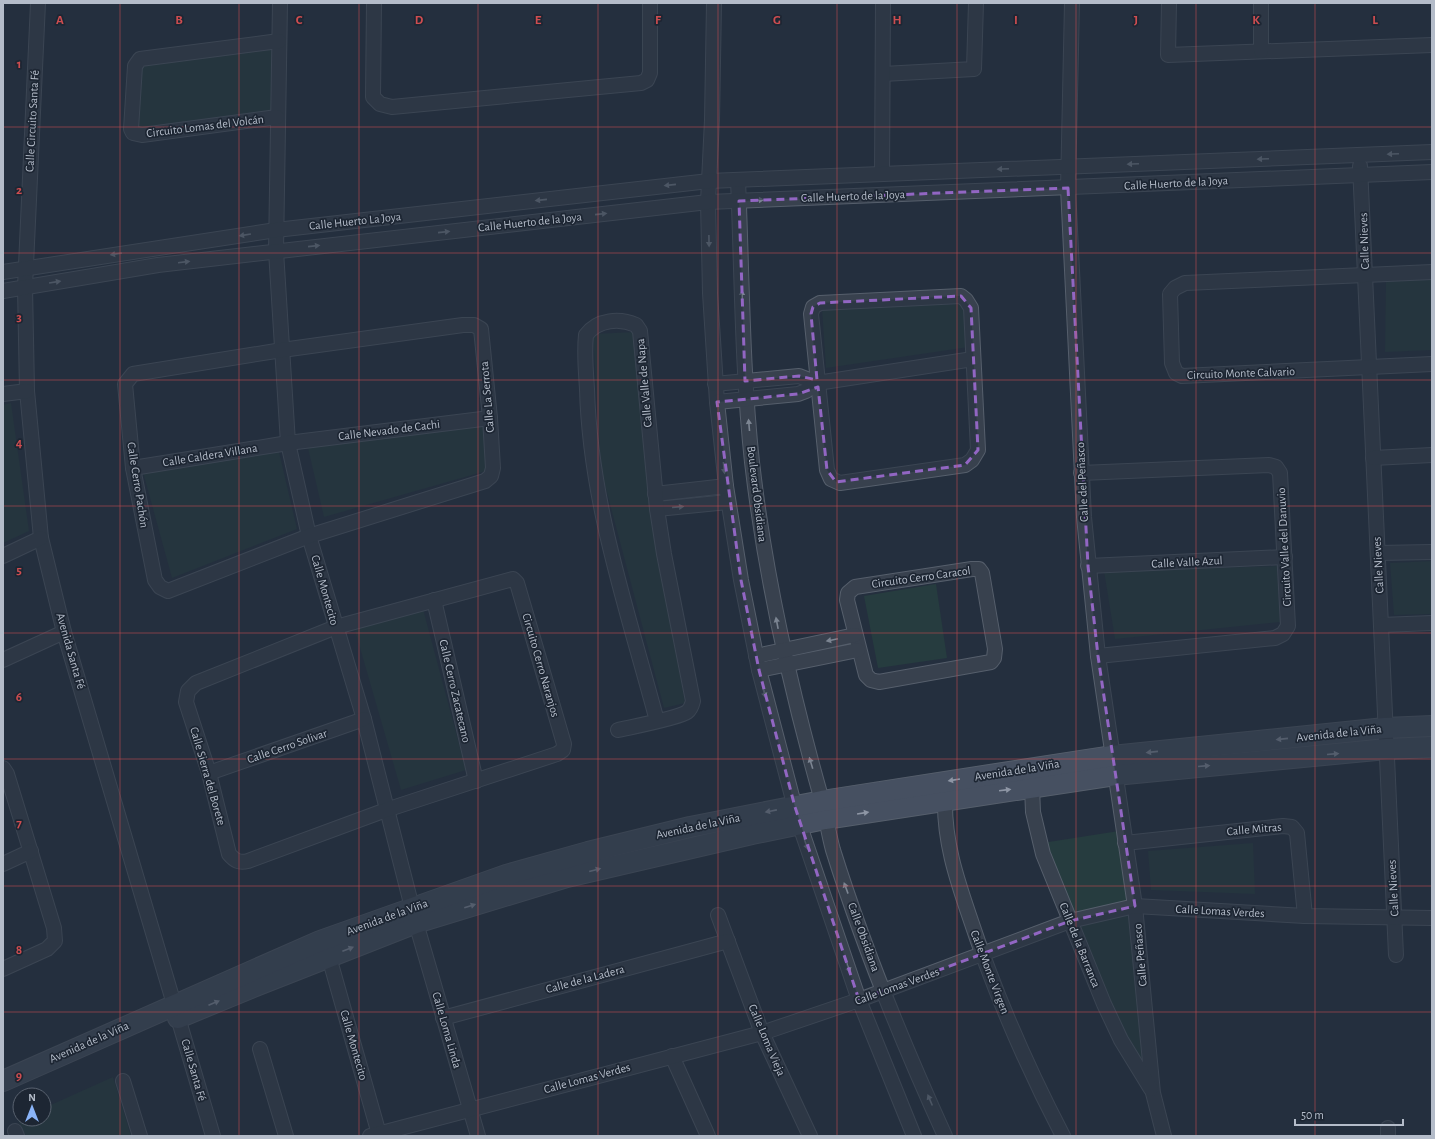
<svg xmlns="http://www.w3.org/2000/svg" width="1435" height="1139" font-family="'Alegreya Sans',sans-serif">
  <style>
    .green { fill: #263c3f }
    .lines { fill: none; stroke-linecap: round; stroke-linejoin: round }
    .street-casing { stroke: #565f6c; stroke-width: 16 }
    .secondary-casing { stroke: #565f6c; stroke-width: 22 }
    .street { stroke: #38414e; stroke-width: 14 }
    .secondary { stroke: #465061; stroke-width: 20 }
    .oneway { fill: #7c8592 }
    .oneway2 { fill: #8e96a5 }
    .marked { fill: none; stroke: #9266c3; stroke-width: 3; stroke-dasharray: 8 5; stroke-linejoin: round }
    .grid { fill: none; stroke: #ce4d50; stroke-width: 1; stroke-opacity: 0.55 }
    .labels { text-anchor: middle; stroke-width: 3.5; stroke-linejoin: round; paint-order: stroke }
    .street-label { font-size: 12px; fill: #b4bcc9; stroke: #1d2633 }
    .grid-label { font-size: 13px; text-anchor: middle; font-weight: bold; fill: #ce4d50; stroke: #1d2633; stroke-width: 3.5; stroke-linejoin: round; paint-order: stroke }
  </style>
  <rect width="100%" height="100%" fill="#242f3e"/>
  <g class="green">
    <polygon points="275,45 271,113 135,130 140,64"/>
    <polygon points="1432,279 1432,350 1385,352 1386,281"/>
    <polygon points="966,304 969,347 826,368 822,308"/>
    <polygon points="635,332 652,519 685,703 664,708 601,470 593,334"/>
    <polygon points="11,403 29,531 3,543 3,405"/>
    <polygon points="484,425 486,471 324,517 308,448"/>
    <polygon points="279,452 297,529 172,578 143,472"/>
    <polygon points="1432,561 1432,614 1394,615 1390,563"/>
    <polygon points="1277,566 1280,622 1115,639 1104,571"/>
    <polygon points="936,584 947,658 878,668 864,596"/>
    <polygon points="423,609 466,770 401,790 354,627"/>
    <polygon points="1119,831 1133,903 1073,918 1042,843"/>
    <polygon points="1253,843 1255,894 1151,890 1148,851"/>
    <polygon points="1132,910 1147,1080 1121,1036 1075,924"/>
    <polygon points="113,1077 131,1136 26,1136 18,1120 44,1119 44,1108"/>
  </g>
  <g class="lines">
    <defs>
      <g id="street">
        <polyline points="38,3 25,287 27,391 41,538 64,632 213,1136"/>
        <polyline points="280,3 276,251 288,443 309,536 364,719 416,923 478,1136"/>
        <polyline points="374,3 373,97 380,104 392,107 641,83 647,80 650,73 650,3"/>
        <polyline points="714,3 712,120 708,202 710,293 717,402 726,486 741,580 759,670 799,823 859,1000 914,1136"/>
        <polyline points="1072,3 1068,188 1084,517 1098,656 1135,906 1153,1093 1164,1136"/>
        <polyline points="1169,3 1168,55 1432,45"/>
        <polyline points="1261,3 1261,51"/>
        <polyline points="883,74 974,69 976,3"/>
        <polyline points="277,117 142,135 133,133 131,129 135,66 140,59 279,41"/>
        <polyline points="1360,166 1396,955"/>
        <polyline points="882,174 883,3"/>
        <path d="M738,180C742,274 742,369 752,462C765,576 790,687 821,797C826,814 828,832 833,850C863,946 903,1044 945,1136"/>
        <polyline points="3,272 276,230 709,181 1432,152"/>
        <polyline points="1432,272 1185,283 1175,288 1170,294 1172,363 1176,373 1182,376 1432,364"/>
        <polyline points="3,291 158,265 708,202 1432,172"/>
        <polygon points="961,296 966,300 971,308 978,450 972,460 965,465 840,483 831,479 827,470 811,314 813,307 820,303"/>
        <polygon points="463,325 474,325 481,329 490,418 493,468 491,476 485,481 309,536 168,591 160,587 155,580 133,468 125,384 133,374 282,350"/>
        <polyline points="715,384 799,376 817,383"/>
        <polyline points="3,394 27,391"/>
        <polyline points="717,402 798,394 806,391 817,383 973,359"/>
        <polyline points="1373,458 1432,455"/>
        <polyline points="133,468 288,443 490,418"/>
        <polyline points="1081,473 1269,465 1276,467 1280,473 1288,626 1283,634 1275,638 1098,656"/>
        <polyline points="655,494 726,486"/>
        <polyline points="657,509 728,502"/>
        <polyline points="1378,553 1432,552"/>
        <polyline points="3,556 41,538"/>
        <polyline points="1088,566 1285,557"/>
        <polygon points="972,569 979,569 982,573 995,649 994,658 991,662 879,682 871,680 866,675 847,600 848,593 855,587"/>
        <path d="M513,579L517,583L564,744L563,750L557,754L386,810L248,861C239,863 235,861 229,854L209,773L186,702L188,691L196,683L336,627Z"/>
        <polyline points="434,600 476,781"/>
        <polyline points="1381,625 1432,623"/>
        <polyline points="756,656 855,635"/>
        <polyline points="3,660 64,632"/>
        <polyline points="759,670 858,650"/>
        <path d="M618,730C631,727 679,718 687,712C691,709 692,705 693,701L664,554L657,509L640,331L636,325C620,318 598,319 586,335C584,353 586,372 587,389C590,503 628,612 657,721"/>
        <polyline points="3,768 7,774 54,928 55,941 47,949 3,969"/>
        <polyline points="209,773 364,719"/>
        <polyline points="1032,787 1033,812 1043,854 1104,1004 1121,1040 1151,1089"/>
        <path d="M945,799C944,840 956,877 969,915C994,991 1026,1065 1063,1136"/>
        <polyline points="1125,843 1283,826 1292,827 1297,833 1305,916"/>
        <polyline points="3,864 31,851"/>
        <polyline points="718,915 762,1033 810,1136"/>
        <polyline points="329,957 379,1134"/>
        <polyline points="443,1018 728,941"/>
        <polyline points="260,1049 286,1136"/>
        <polyline points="672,1056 708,1136"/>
        <polyline points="123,1081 140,1136"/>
        <polyline points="15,1131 17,1136"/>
        <polyline points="370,1136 762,1033 859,1000 1070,921 1135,906 1305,916 1432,918"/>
        <polyline points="1388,1136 1388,1128"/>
      </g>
      <g id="secondary">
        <polyline points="178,1018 258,985 416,923 567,877 752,834 825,819 1115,775 1387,749 1432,747"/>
        <polyline points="3,1081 320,941 506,875 588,852 690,827 822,801 1112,756 1385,728 1432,726"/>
      </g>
    </defs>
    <use href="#street" class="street-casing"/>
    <use href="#secondary" class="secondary-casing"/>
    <use href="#street" class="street"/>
    <use href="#secondary" class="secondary"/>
  </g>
  <defs><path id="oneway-solid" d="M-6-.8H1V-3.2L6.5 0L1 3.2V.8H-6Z"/></defs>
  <g class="oneway">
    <use href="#oneway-solid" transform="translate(1393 154) rotate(178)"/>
    <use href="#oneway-solid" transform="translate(1263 159) rotate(178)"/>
    <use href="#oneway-solid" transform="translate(1133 164) rotate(178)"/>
    <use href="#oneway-solid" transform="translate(1003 169) rotate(178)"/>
    <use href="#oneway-solid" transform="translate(670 185) rotate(174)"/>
    <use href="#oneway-solid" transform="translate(541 200) rotate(174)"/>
    <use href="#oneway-solid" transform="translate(758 200) rotate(-2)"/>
    <use href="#oneway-solid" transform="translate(601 214) rotate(-6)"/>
    <use href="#oneway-solid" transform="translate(444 232) rotate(-6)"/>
    <use href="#oneway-solid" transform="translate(245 235) rotate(171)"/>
    <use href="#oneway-solid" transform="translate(709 241) rotate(89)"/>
    <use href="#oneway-solid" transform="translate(314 246) rotate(-6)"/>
    <use href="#oneway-solid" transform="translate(116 254) rotate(171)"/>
    <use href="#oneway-solid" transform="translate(184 262) rotate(-7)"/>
    <use href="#oneway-solid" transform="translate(55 282) rotate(-9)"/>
    <use href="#oneway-solid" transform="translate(742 296) rotate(-91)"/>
    <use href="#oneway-solid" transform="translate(749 425) rotate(-95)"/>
    <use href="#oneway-solid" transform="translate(724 468) rotate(84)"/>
    <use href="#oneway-solid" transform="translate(678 507) rotate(-5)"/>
    <use href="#oneway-solid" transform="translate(777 623) rotate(-101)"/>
    <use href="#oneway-solid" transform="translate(832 640) rotate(168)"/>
    <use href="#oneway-solid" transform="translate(764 692) rotate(76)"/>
    <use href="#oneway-solid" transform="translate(811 763) rotate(-107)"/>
    <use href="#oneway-solid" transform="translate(806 844) rotate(71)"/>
    <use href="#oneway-solid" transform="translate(846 888) rotate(-110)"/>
    <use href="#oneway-solid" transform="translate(848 967) rotate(71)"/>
    <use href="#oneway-solid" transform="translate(930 1100) rotate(-113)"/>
  </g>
  <g class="oneway2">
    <use href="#oneway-solid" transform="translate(1282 739) rotate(174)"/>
    <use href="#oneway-solid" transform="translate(1152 752) rotate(174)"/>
    <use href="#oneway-solid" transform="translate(1333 754) rotate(-5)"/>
    <use href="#oneway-solid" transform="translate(1204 766) rotate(-5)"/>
    <use href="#oneway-solid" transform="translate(954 780) rotate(171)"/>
    <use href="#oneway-solid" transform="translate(1005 790) rotate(-7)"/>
    <use href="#oneway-solid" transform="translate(771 811) rotate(169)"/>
    <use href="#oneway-solid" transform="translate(863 813) rotate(-9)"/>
    <use href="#oneway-solid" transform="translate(595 870) rotate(-15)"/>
    <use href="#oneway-solid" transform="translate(470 906) rotate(-17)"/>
    <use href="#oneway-solid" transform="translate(348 949) rotate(-21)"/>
    <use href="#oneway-solid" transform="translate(214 1003) rotate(-23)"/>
  </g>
  <path d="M0 0H1435V1139H0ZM1068,188L1088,566L1098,656L1135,906L1070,921L859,1000L795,807L759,670L741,580L717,402L798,394L818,387L827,470L836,482L965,465L978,450L971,308L961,296L820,303L813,307L811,314L817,380L799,376L745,381L739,201Z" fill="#242f3e" fill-opacity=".55" fill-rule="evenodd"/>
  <path class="marked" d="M1068,188L1088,566L1098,656L1135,906L1070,921L859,1000L795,807L759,670L741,580L717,402L798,394L818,387L827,470L836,482L965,465L978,450L971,308L961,296L820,303L813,307L811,314L817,380L799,376L745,381L739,201Z"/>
  <path class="grid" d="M120,3V1136M239,3V1136M359,3V1136M478,3V1136M598,3V1136M718,3V1136M837,3V1136M957,3V1136M1076,3V1136M1196,3V1136M1315,3V1136M3,127H1432M3,253H1432M3,380H1432M3,506H1432M3,633H1432M3,759H1432M3,886H1432M3,1012H1432"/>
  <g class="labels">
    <g class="street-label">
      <text transform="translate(32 121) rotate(-87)" y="4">Calle Circuito Santa Fé</text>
      <text transform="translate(205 126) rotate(-7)" y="4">Circuito Lomas del Volcán</text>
      <text transform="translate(1176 183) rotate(-3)" y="4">Calle Huerto de la Joya</text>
      <text transform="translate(853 196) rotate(-2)" y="4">Calle Huerto de la Joya</text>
      <text transform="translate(355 221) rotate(-6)" y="4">Calle Huerto La Joya</text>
      <text transform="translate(530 222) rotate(-6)" y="4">Calle Huerto de la Joya</text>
      <text transform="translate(1364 241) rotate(-92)" y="4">Calle Nieves</text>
      <text transform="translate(1241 373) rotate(-2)" y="4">Circuito Monte Calvario</text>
      <text transform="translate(644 383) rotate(-95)" y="4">Calle Valle de Napa</text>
      <text transform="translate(487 397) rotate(-95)" y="4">Calle La Serrota</text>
      <text transform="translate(389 430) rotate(-7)" y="4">Calle Nevado de Cachi</text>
      <text transform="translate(210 455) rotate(-9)" y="4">Calle Caldera Villana</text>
      <text transform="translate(1082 482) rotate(-93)" y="4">Calle del Peñasco</text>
      <text transform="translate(138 485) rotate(81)" y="4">Calle Cerro Pachón</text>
      <text transform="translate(757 494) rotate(83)" y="4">Boulevard Obsidiana</text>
      <text transform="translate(1284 547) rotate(-93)" y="4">Circuito Valle del Danuvio</text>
      <text transform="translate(1187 562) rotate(-3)" y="4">Calle Valle Azul</text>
      <text transform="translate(1378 565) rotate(-93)" y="4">Calle Nieves</text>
      <text transform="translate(921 577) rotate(-8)" y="4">Circuito Cerro Caracol</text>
      <text transform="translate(325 590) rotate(74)" y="4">Calle Montecito</text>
      <text transform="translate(71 651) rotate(74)" y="4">Avenida Santa Fé</text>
      <text transform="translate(541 665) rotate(74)" y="4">Circuito Cerro Naranjos</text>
      <text transform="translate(455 691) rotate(77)" y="4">Calle Cerro Zacatecano</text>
      <text transform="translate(1339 733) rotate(-6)" y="4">Avenida de la Viña</text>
      <text transform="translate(287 746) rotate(-19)" y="4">Calle Cerro Solivar</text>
      <text transform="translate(1017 770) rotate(-9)" y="4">Avenida de la Viña</text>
      <text transform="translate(208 776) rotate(74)" y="4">Calle Sierra del Borete</text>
      <text transform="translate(698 826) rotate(-12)" y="4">Avenida de la Viña</text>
      <text transform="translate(1254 829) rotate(-5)" y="4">Calle Mitras</text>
      <text transform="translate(1393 888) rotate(-93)" y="4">Calle Nieves</text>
      <text transform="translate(1220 911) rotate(3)" y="4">Calle Lomas Verdes</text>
      <text transform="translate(387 917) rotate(-20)" y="4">Avenida de la Viña</text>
      <text transform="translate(864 937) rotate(70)" y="4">Calle Obsidiana</text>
      <text transform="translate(1080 945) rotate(68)" y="4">Calle de la Barranca</text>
      <text transform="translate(1140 955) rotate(-95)" y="4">Calle Peñasco</text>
      <text transform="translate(990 972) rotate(69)" y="4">Calle Monte Virgen</text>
      <text transform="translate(585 979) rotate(-15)" y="4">Calle de la Ladera</text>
      <text transform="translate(897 986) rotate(-20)" y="4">Calle Lomas Verdes</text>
      <text transform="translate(447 1030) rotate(74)" y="4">Calle Loma Linda</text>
      <text transform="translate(767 1040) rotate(67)" y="4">Calle Loma Vieja</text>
      <text transform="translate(89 1042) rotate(-24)" y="4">Avenida de la Viña</text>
      <text transform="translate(354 1045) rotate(74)" y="4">Calle Montecito</text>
      <text transform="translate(194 1070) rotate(74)" y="4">Calle Santa Fé</text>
      <text transform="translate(587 1078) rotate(-15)" y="4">Calle Lomas Verdes</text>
    </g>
  </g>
  <g class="grid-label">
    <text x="60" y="24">A</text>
    <text x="179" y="24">B</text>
    <text x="299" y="24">C</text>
    <text x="419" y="24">D</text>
    <text x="538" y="24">E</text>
    <text x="658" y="24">F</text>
    <text x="777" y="24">G</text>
    <text x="897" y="24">H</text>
    <text x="1016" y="24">I</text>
    <text x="1136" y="24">J</text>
    <text x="1256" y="24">K</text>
    <text x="1375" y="24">L</text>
    <text x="19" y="68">1</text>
    <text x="19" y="194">2</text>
    <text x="19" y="321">3</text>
    <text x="19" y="447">4</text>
    <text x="19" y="574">5</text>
    <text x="19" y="701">6</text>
    <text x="19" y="827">7</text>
    <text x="19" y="954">8</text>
    <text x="19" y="1080">9</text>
  </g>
  <rect width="1435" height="1139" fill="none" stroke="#b4bcc9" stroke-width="8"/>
  <g transform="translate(32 1107)"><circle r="19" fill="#1d2633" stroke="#59626f"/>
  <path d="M0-3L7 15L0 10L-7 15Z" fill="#8ab4f8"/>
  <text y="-6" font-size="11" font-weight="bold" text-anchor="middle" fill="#b4bcc9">N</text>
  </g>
  <path d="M1295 1119v6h108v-6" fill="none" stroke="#b4bcc9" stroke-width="2"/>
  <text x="1301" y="1119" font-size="12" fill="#b4bcc9" stroke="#1d2633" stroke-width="3" paint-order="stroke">50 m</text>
</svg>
